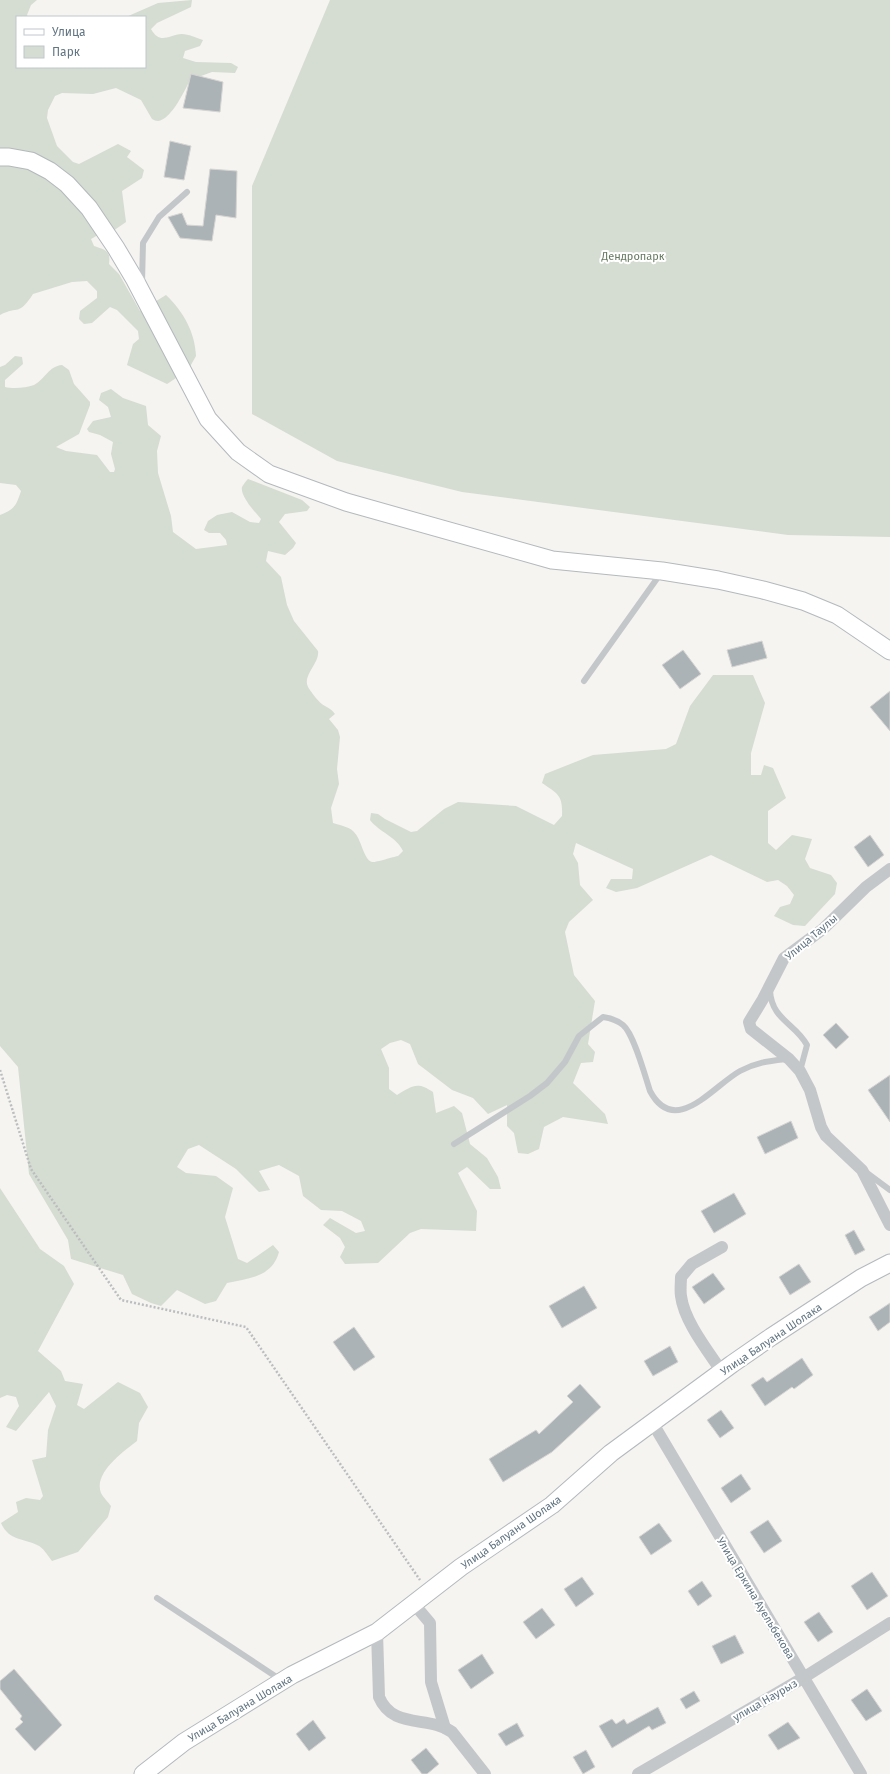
<svg xmlns="http://www.w3.org/2000/svg" width="890" height="1774" font-family="'Fira Sans',sans-serif">
  <style>
    .green { fill: #d5dcd1 }
    .building { fill: #abb3b7; stroke: #d6d5d3 }
    .lines { fill: none; stroke-linecap: round; stroke-linejoin: round }
    .secondary-casing { stroke: #b3b9bd; stroke-width: 19 }
    .path { stroke: #bbbdbf; stroke-width: 2.5; stroke-dasharray: 2 2; stroke-linecap: butt }
    .lane { stroke: #c4c7ca; stroke-width: 6 }
    .street { stroke: #c4c7ca; stroke-width: 12 }
    .secondary { stroke: #fff; stroke-width: 17 }
    .labels { text-anchor: middle; stroke-width: 4; stroke-linejoin: round; paint-order: stroke }
    .park-label { font-size: 11px; fill: #677961; stroke: #fff }
    .street-label { font-size: 11px; fill: #627582; stroke: #fff }
  </style>
  <rect width="100%" height="100%" fill="#f5f4f0"/>
  <g class="green">
    <path d="M0,0H37L31,5L27,15L28,17H17V67H145V17H126L158,3L192,0L191,7L157,23L151,29C160,45 168,35 182,34C188,34 197,38 203,40L200,46L185,51L183,58L196,62L231,63L238,67L235,73L212,72L190,80C185,90 171,120 158,121C156,121 154,120 152,119L141,100L116,88L93,94L62,93L55,96L48,110L47,118L57,146L73,162L79,164L118,144L131,151L127,157L144,170L142,178L122,191L126,222L113,231L98,235L91,239L94,246C105,250 111,250 109,264L119,274L140,311L166,295C183,311 195,332 196,356L188,370L167,384L127,365L133,344L139,339L138,331L117,310L110,307L92,323L84,324L79,319L80,311L97,298V291L87,281L72,282L33,294C18,317 19,305 0,315Z"/>
    <polygon points="330,0 890,0 890,537 788,535 462,492 337,461 252,414 252,186"/>
    <path d="M15,356L22,357L23,364L5,380V387C13,389 26,388 34,385C45,379 49,366 62,365L69,370L74,384L90,402V405L79,434L56,447L66,451L97,455L110,472H114L115,469L111,454L113,442L100,435L89,432L87,429L93,421L111,417L108,407L99,400L101,393L111,389L123,398L146,406L148,425L161,436L157,451L158,473L171,516L173,532L196,549L227,545L226,540L220,533H209L204,530L208,521L217,515L232,512L250,522L259,523L261,519C255,512 240,496 242,487C243,485 246,481 248,479L302,500L310,507L307,511L285,514L279,522L296,543L293,548L285,555L268,551L266,561L281,577L287,605L294,621L318,651C320,663 302,675 308,687C311,692 320,704 325,706C330,709 331,709 335,714L329,719L338,730L340,737L337,769L339,784L331,808L333,823C339,825 349,827 353,831C362,839 363,859 372,862C374,863 393,857 398,856L403,851C397,837 379,832 370,820L371,813L378,814L385,819L411,832L417,831L444,809L458,802L516,806L554,825L562,816C563,795 558,794 542,783L545,774L593,755L666,749L676,744L690,706L713,675H753L765,703L751,753V775H761L764,765L773,768L786,798L768,811V843L776,850L792,835L812,839L805,859L810,868L831,875L837,883L835,894L805,926L793,925L774,916L780,907L790,904L794,895L787,886L778,880L767,882L711,855L637,888L616,892L606,888L611,879H632L633,869L576,843L573,854L578,863L580,885L593,900L569,922L565,932L574,975L595,1001L588,1044L595,1052L593,1062L581,1063L573,1083L605,1114L608,1124L563,1117L544,1127L539,1149L528,1154L518,1153L514,1133L507,1126V1105L488,1114L473,1098L452,1090L418,1064L410,1044L401,1040L390,1043L381,1049L389,1068V1089L397,1095C412,1086 417,1081 433,1092L436,1113L454,1106L462,1113L470,1144L487,1158L498,1177L501,1189H490L467,1167L458,1173L477,1211L476,1231L421,1229L410,1233L378,1263L345,1264L340,1257L345,1247L340,1238L323,1225L330,1218L356,1233L365,1231L361,1221L342,1211L321,1210L303,1196L299,1176L279,1165L259,1171L270,1190L259,1192L236,1169L199,1145L188,1149L177,1167L186,1173L216,1176L233,1188L225,1217L238,1259L247,1263L273,1245L279,1252C272,1277 250,1278 227,1283L216,1301L205,1304L177,1290L161,1306L151,1303L132,1294L123,1275L71,1259L68,1240L29,1174L18,1067L0,1046V515C15,509 16,506 21,491L16,485L0,483V367L5,365Z"/>
    <path d="M0,1188L40,1249L64,1266L74,1284L38,1351L61,1371L65,1381L83,1384L77,1405L84,1409L118,1382L140,1393L148,1407L139,1423L137,1441C124,1451 93,1473 101,1493C103,1497 108,1502 111,1506L108,1517L78,1552L52,1561C48,1556 43,1547 37,1545C23,1538 9,1541 1,1523L18,1512L16,1502L26,1498L40,1500L43,1496L32,1460L46,1457L48,1430L56,1406L49,1392L16,1431L6,1427L19,1406L16,1397L7,1395L0,1398Z"/>
  </g>
  <g class="building">
    <polygon points="191,74 223,82 220,112 183,108"/>
    <polygon points="170,141 191,146 184,180 164,177"/>
    <polygon points="210,169 237,171 236,218 216,215 212,241 180,238 168,217 182,213 187,225 203,226"/>
    <polygon points="762,641 767,658 732,667 727,650"/>
    <polygon points="683,650 701,674 680,689 662,665"/>
    <polygon points="890,691 890,731 870,707"/>
    <polygon points="870,835 884,855 868,867 854,847"/>
    <polygon points="836,1023 849,1037 836,1049 823,1035"/>
    <polygon points="890,1075 890,1122 868,1090"/>
    <polygon points="791,1121 798,1138 765,1154 757,1137"/>
    <polygon points="734,1193 746,1214 714,1233 701,1211"/>
    <polygon points="854,1230 865,1250 855,1255 845,1235"/>
    <polygon points="799,1264 811,1282 790,1295 779,1277"/>
    <polygon points="713,1273 725,1289 704,1304 692,1287"/>
    <polygon points="584,1286 597,1308 562,1328 549,1306"/>
    <polygon points="890,1303 890,1322 878,1331 869,1317"/>
    <polygon points="354,1327 375,1357 354,1371 333,1342"/>
    <polygon points="670,1346 678,1362 653,1376 644,1361"/>
    <polygon points="802,1358 813,1375 794,1389 792,1387 765,1406 751,1385 763,1377 767,1382"/>
    <polygon points="580,1384 601,1407 552,1452 503,1482 489,1459 536,1430 539,1434 573,1402 567,1396"/>
    <polygon points="721,1410 734,1428 720,1438 707,1420"/>
    <polygon points="741,1474 751,1489 731,1503 721,1488"/>
    <polygon points="768,1520 782,1541 764,1553 750,1532"/>
    <polygon points="659,1523 672,1541 651,1555 639,1537"/>
    <polygon points="872,1572 888,1596 867,1610 851,1586"/>
    <polygon points="582,1577 594,1594 576,1607 564,1589"/>
    <polygon points="702,1581 712,1596 698,1606 688,1591"/>
    <polygon points="542,1608 555,1625 536,1639 523,1622"/>
    <polygon points="819,1612 833,1632 818,1642 804,1622"/>
    <polygon points="735,1635 744,1653 721,1664 712,1646"/>
    <polygon points="482,1654 494,1673 471,1689 458,1670"/>
    <polygon points="14,1669 62,1725 35,1751 15,1729 23,1722 20,1719 22,1716 0,1689 0,1681"/>
    <polygon points="867,1689 882,1711 866,1721 851,1700"/>
    <polygon points="694,1691 700,1701 686,1709 680,1699"/>
    <polygon points="658,1707 666,1723 652,1730 649,1726 612,1748 599,1726 612,1719 616,1724 624,1719 627,1724"/>
    <polygon points="313,1720 326,1738 309,1751 296,1734"/>
    <polygon points="788,1722 800,1738 778,1750 768,1735"/>
    <polygon points="517,1723 524,1736 506,1746 498,1734"/>
    <polygon points="426,1748 439,1764 427,1774 422,1774 411,1760"/>
    <polygon points="586,1750 595,1767 583,1774 573,1757"/>
  </g>
  <g class="lines">
    <defs>
      <g id="secondary">
        <polyline points="0,157 9,157 31,161 50,171 67,184 89,208 116,248 135,280 208,419 238,452 269,474 346,502 552,560 662,571 718,580 763,590 803,601 837,615 890,651"/>
        <polyline points="143,1774 184,1742 292,1675 377,1632 461,1567 552,1505 611,1453 732,1364 771,1337 861,1278 890,1263"/>
      </g>
    </defs>
    <use href="#secondary" class="secondary-casing"/>
    <polyline class="path" points="0,1070 31,1169 121,1300 246,1327 420,1580"/>
    <g class="lane">
      <polyline points="142,283 143,243 159,217 187,192"/>
      <polyline points="584,681 661,573"/>
      <path d="M770,991C772,1020 795,1023 807,1045L800,1071"/>
      <path d="M454,1144L530,1096L547,1083L565,1062L579,1036L603,1017C610,1018 617,1020 623,1025C634,1034 645,1076 650,1091C675,1138 713,1086 740,1071C757,1062 769,1061 787,1059"/>
      <polyline points="867,1173 890,1190"/>
      <polyline points="157,1598 281,1680"/>
    </g>
    <g class="street">
      <polyline points="890,869 866,887 823,929 784,958 763,999 749,1022 751,1029 789,1059 800,1071 810,1090 821,1127 826,1136 862,1170 890,1225"/>
      <path d="M722,1372C708,1351 684,1321 681,1296C680,1290 681,1283 681,1277L692,1264L722,1247"/>
      <polyline points="652,1422 861,1774"/>
      <polyline points="414,1604 430,1623 431,1682 445,1728"/>
      <path d="M377,1632L379,1697C393,1730 428,1715 452,1732L485,1774"/>
      <polyline points="638,1774 803,1678 890,1623"/>
    </g>
    <use href="#secondary" class="secondary"/>
  </g>
  <g class="labels">
    <g class="park-label">
      <text x="633" y="260">Дендропарк</text>
    </g>
    <g class="street-label">
      <text transform="translate(811 937) rotate(-40)" y="4">Улица Таулы</text>
      <text transform="translate(771 1339) rotate(-34)" y="4">Улица Балуана Шолака</text>
      <text transform="translate(511 1532) rotate(-35)" y="4">Улица Балуана Шолака</text>
      <text transform="translate(756 1598) rotate(59)" y="4">Улица Еркина Ауельбекова</text>
      <text transform="translate(765 1700) rotate(-30)" y="4">улица Наурыз</text>
      <text transform="translate(240 1708) rotate(-31)" y="4">Улица Балуана Шолака</text>
    </g>
  </g>
  <rect x="16" y="16" width="130" height="52" fill="#ffffff" stroke="#c0c8cd"/>
  <rect x="24" y="29" width="20" height="6" fill="#ffffff" stroke="#c0c8cd"/>
  <text x="52" y="36" font-size="12" fill="#627582">Улица</text>
  <rect x="24" y="46" width="20" height="12" fill="#d5dcd1" stroke="#c0c8cd"/>
  <text x="52" y="56" font-size="12" fill="#627582">Парк</text>
</svg>
